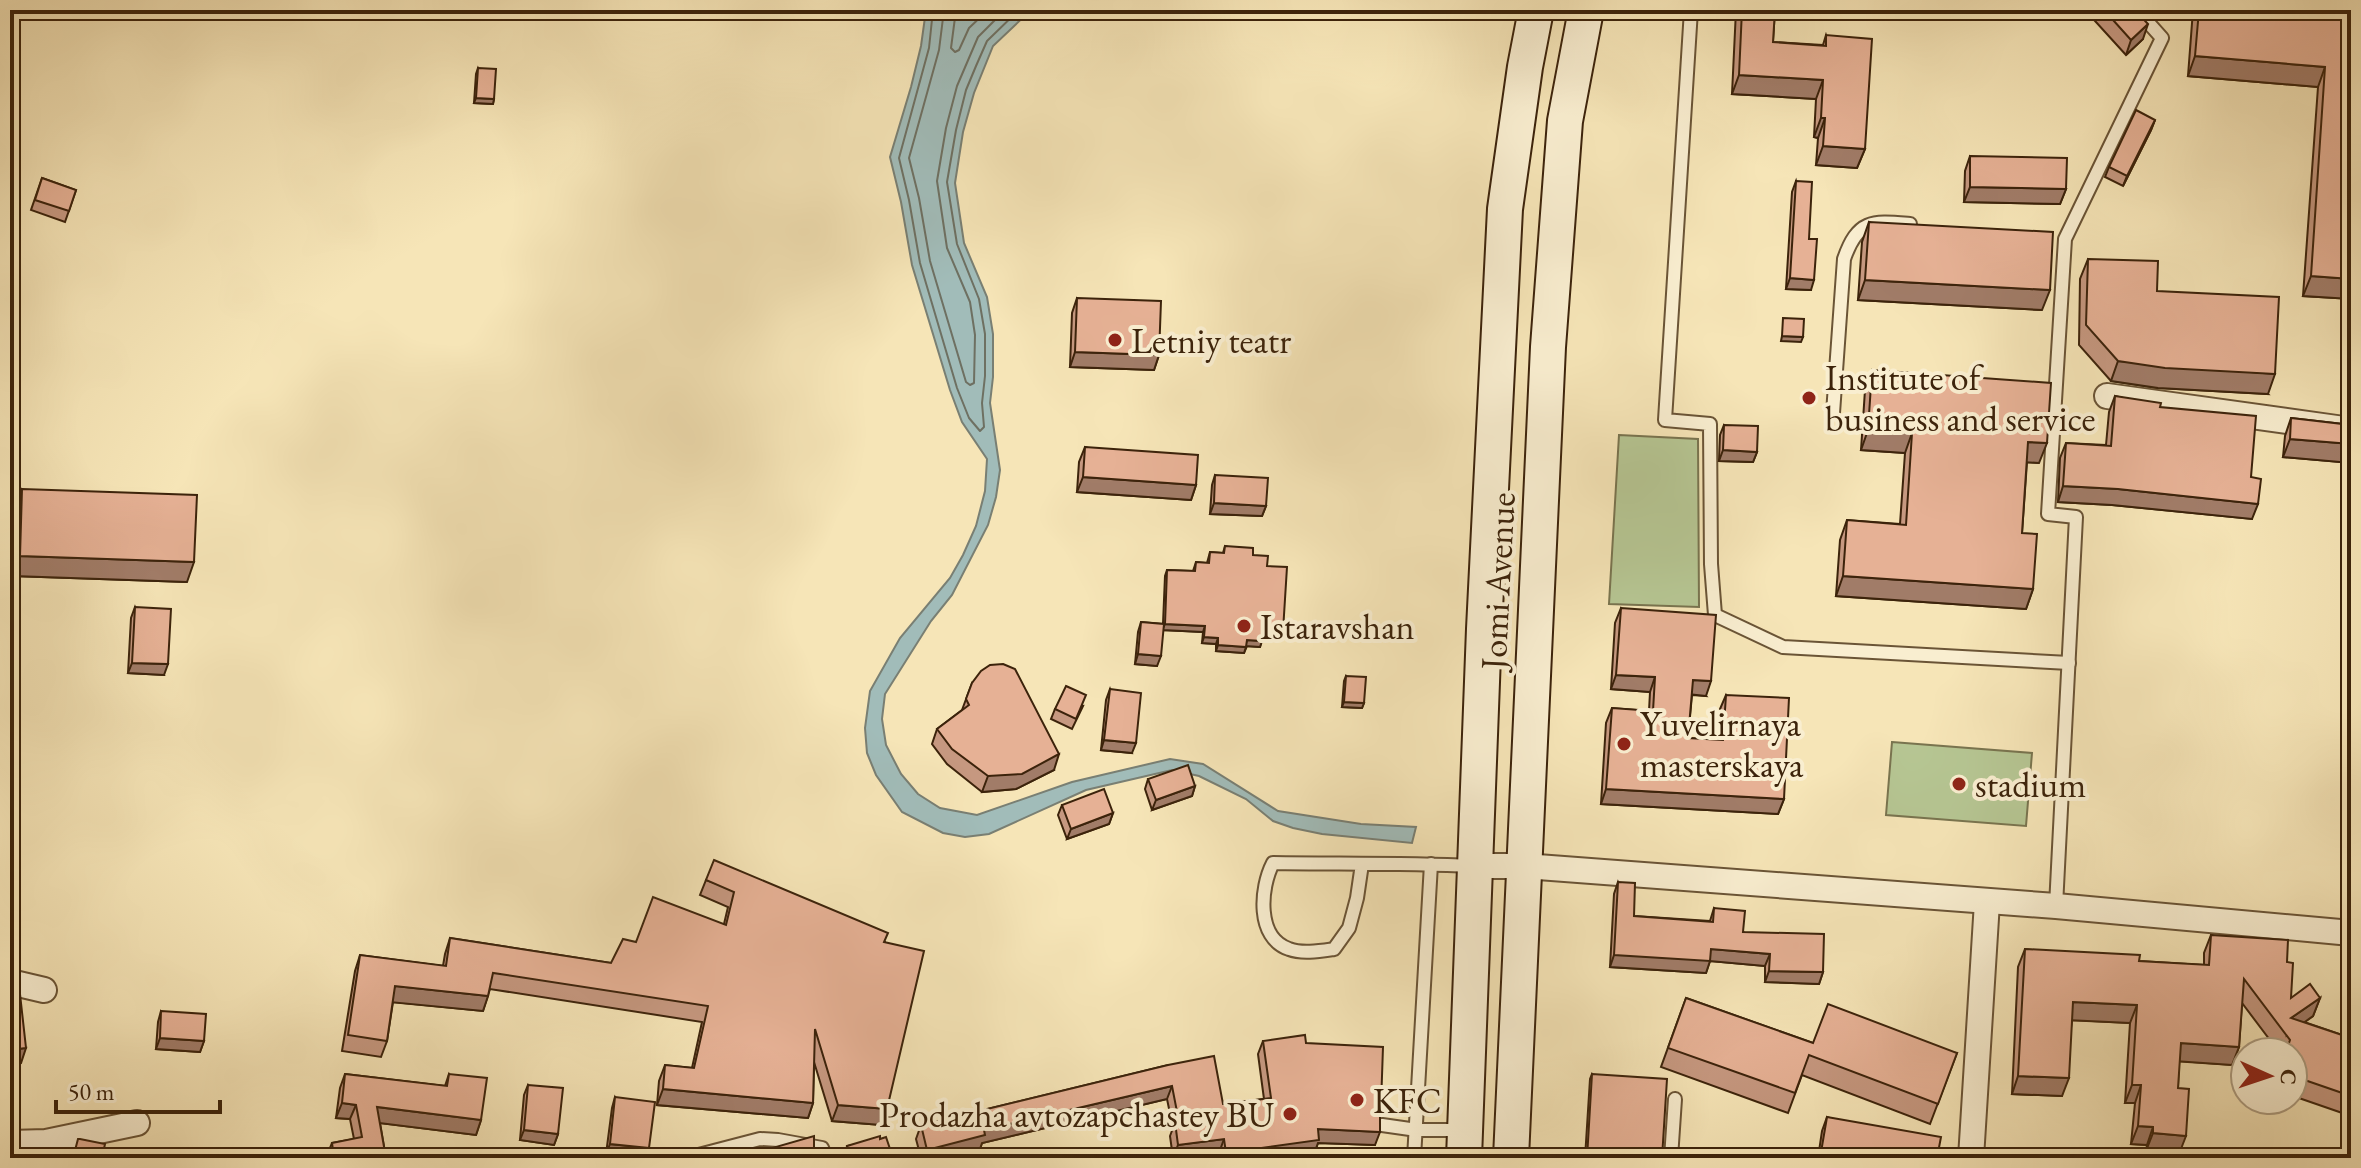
<svg xmlns="http://www.w3.org/2000/svg" width="2361" height="1168" font-family="'EB Garamond',serif">
  <style>
    .green { fill: #b6c693; stroke: #79744f; stroke-width: 2 }
    .water { fill: #a1bcb9; stroke: #797f73; stroke-width: 2 }
    .lines { fill: none; stroke-linecap: round; stroke-linejoin: round }
    .shore { stroke: #6e7062; stroke-width: 2 }
    .service-casing { stroke: #6a5436; stroke-width: 16 }
    .minor-casing { stroke: #6a5436; stroke-width: 28 }
    .secondary-casing { stroke: #3c230b; stroke-width: 38 }
    .service { stroke: #f9eed0; stroke-width: 12 }
    .minor { stroke: #f9eed0; stroke-width: 24 }
    .secondary { stroke: #f9eed0; stroke-width: 34 }
    .wall { fill: #c69880; stroke: #3c230b; stroke-width: 2 }
    .shaded-wall { fill: #a17c68; stroke: #3c230b; stroke-width: 2 }
    .building { fill: #e6b195; stroke: #3c230b; stroke-width: 2 }
    .poi-dot { fill: #8f2418; stroke: #f9eed0; stroke-width: 3 }
    .labels { text-anchor: middle; stroke-width: 8; stroke-linejoin: round; paint-order: stroke }
    .poi-label { font-size: 36px; fill: #3c230b; stroke: #f9eed0; text-anchor: start }
    .street-label { font-size: 36px; fill: #3c230b; stroke: #f9eed0 }
  </style>
  <rect width="100%" height="100%" fill="#f6e5b7"/>
  <filter id="stains"><feTurbulence type="fractalNoise" baseFrequency=".0025" numOctaves="4"/><feColorMatrix values="0 0 0 0 .2 0 0 0 0 .09 0 0 0 0 .02 0 0 0 .5 -.17"/></filter>
  <radialGradient id="worn" r=".72"><stop offset=".6" stop-color="#630" stop-opacity="0"/><stop offset="1" stop-color="#630" stop-opacity=".3"/></radialGradient>
  <g class="green">
    <polygon points="1619,435 1698,439 1699,607 1609,604"/>
    <polygon points="1892,742 2032,753 2026,826 1886,815"/>
    <polygon points="2351,744 2351,856 2342,855"/>
  </g>
  <polygon class="water" points="926,10 1031,10 993,46 974,93 963,132 955,183 964,243 987,297 993,334 993,377 990,403 1000,470 996,497 988,525 952,595 931,621 885,694 882,719 886,745 901,774 918,794 940,808 977,815 1072,782 1170,759 1203,764 1278,811 1361,824 1416,827 1412,843 1322,834 1293,828 1273,821 1246,799 1199,776 1172,770 1086,790 989,834 965,837 943,833 902,812 876,775 867,753 865,728 870,691 900,638 950,578 963,555 976,526 985,491 987,459 962,422 950,390 912,265 901,202 890,157 911,87 921,46"/>
  <g class="lines">
    <g class="shore">
      <polyline points="933,10 929,48 899,158 909,200 920,263 957,388 969,418 980,431 984,427 982,403 985,376 985,334 979,299 957,244 947,182 956,130 966,90 976,66 987,41 1019,10"/>
      <polyline points="944,10 939,50 909,158 919,198 930,261 966,382 970,385 974,383 975,335 970,302 947,248 937,181 946,128 957,86 978,37 1005,10"/>
      <polyline points="956,10 951,48 955,52 959,50 969,28 988,10"/>
    </g>
    <defs>
      <g id="service">
        <polyline points="1691,10 1665,420 1710,424 1711,564 1715,615 1783,647 2069,663"/>
        <path d="M1833,413L1844,259C1858,219 1872,221 1910,224"/>
        <path d="M1362,864L1357,898L1349,928L1334,949C1320,951 1302,954 1289,949C1256,938 1260,888 1273,863C1339,864 1406,863 1472,866"/>
        <polyline points="2056,906 2076,517 2048,514 2065,239 2162,38 2137,10"/>
        <polyline points="1382,1125 1417,1130 1462,1130"/>
        <polyline points="687,1158 760,1139 778,1140 822,1148 826,1158"/>
        <polyline points="1414,1158 1431,864"/>
        <polyline points="1671,1158 1675,1099"/>
      </g>
      <g id="minor">
        <polyline points="2107,396 2351,430"/>
        <polyline points="1475,866 1524,866 2056,906 2351,933"/>
        <polyline points="10,982 44,990"/>
        <polyline points="10,1143 46,1142 137,1123"/>
        <polyline points="1971,1158 1987,902"/>
      </g>
      <g id="secondary">
        <polyline points="1464,1158 1484,629 1505,209 1525,67 1536,10"/>
        <polyline points="1511,1158 1548,347 1565,121 1586,10"/>
      </g>
    </defs>
    <use href="#service" class="service-casing"/>
    <use href="#minor" class="minor-casing"/>
    <use href="#secondary" class="secondary-casing"/>
    <use href="#service" class="service"/>
    <use href="#minor" class="minor"/>
    <use href="#secondary" class="secondary"/>
  </g>
  <g class="wall">
    <polygon points="1736,10 1775,10 1773,42 1823,45 1826,35 1865,149 1857,168 1816,165 1818,138 1814,137 1816,99 1732,94"/>
    <polygon points="2085,10 2135,10 2143,39 2126,55"/>
    <polygon points="2193,10 2351,10 2351,299 2303,296 2318,87 2188,76"/>
    <polygon points="478,68 494,99 493,104 474,103 476,74"/>
    <polygon points="2155,120 2151,130 2123,186 2105,177 2109,167"/>
    <polygon points="1970,156 2066,189 2060,204 1964,202 1965,171"/>
    <polygon points="42,178 76,190 65,222 31,210"/>
    <polygon points="1796,181 1809,239 1811,290 1786,289 1792,192"/>
    <polygon points="1869,222 2042,310 1858,300 1862,242"/>
    <polygon points="2088,259 2157,291 2268,394 2158,388 2111,381 2079,345 2080,279"/>
    <polygon points="1077,298 1159,355 1154,370 1070,367 1072,313"/>
    <polygon points="1872,370 2039,463 2027,462 2022,533 2033,589 2026,609 1836,596 1840,540 1847,520 1900,524 1905,453 1861,450 1865,390"/>
    <polygon points="2115,396 2160,407 2251,477 2252,519 2112,505 2058,502 2060,458 2066,443 2106,445 2109,412"/>
    <polygon points="2291,418 2351,425 2351,463 2283,457 2285,436"/>
    <polygon points="1724,425 1757,452 1753,462 1719,461 1720,435"/>
    <polygon points="1085,447 1196,485 1191,500 1077,492 1079,462"/>
    <polygon points="1215,475 1266,506 1262,516 1210,514 1212,485"/>
    <polygon points="22,489 187,582 13,576 15,509"/>
    <polygon points="2351,505 2351,588 2346,588"/>
    <polygon points="1225,546 1253,555 1267,566 1283,631 1281,637 1263,636 1260,647 1247,646 1244,653 1216,651 1216,644 1202,643 1203,632 1163,630 1157,666 1135,664 1138,632 1141,622 1163,624 1165,576 1167,570 1193,571 1196,562 1207,563 1210,552 1223,553"/>
    <polygon points="135,607 164,675 128,673 131,618"/>
    <polygon points="1621,608 1706,696 1692,695 1688,738 1719,740 1720,709 1726,695 1784,799 1778,814 1601,804 1606,723 1612,708 1649,711 1650,692 1611,689 1615,623"/>
    <polygon points="1346,676 1364,703 1362,708 1342,707 1344,681"/>
    <polygon points="972,683 1054,770 1016,789 982,792 947,764 932,744 937,729 962,710"/>
    <polygon points="1110,689 1132,753 1101,750 1106,700"/>
    <polygon points="1083,706 1072,729 1051,719 1055,709"/>
    <polygon points="1148,779 1195,786 1192,796 1152,810 1145,789"/>
    <polygon points="1062,805 1113,813 1109,824 1067,839 1058,815"/>
    <polygon points="706,880 885,942 887,1109 881,1125 832,1121 814,1062 813,1103 808,1118 657,1105 659,1081 665,1065 692,1068 702,1022 490,989 483,1011 393,1002 387,1041 381,1057 342,1051 355,971 360,955 443,966 445,954 450,938 611,963 636,942 724,924 728,907 700,895"/>
    <polygon points="1618,882 1634,916 1710,921 1714,908 1743,932 1823,972 1819,984 1765,982 1765,966 1710,961 1706,973 1610,967 1614,894"/>
    <polygon points="2211,935 2287,962 2291,998 2320,998 2313,1016 2304,1022 2351,1038 2351,1116 2293,1096 2293,1052 2279,1052 2242,1003 2239,1047 2232,1065 2179,1061 2178,1088 2179,1154 2146,1151 2147,1145 2131,1144 2135,1103 2125,1103 2130,1023 2072,1020 2062,1096 2012,1094 2018,967 2025,949 2139,961 2204,965 2204,953"/>
    <polygon points="1686,998 1813,1043 1957,1053 1930,1124 1802,1075 1788,1113 1661,1067"/>
    <polygon points="161,1011 204,1041 200,1052 156,1049 158,1022"/>
    <polygon points="1263,1041 1306,1043 1381,1105 1378,1112 1375,1145 1318,1143 1314,1154 1283,1158 1220,1158 1219,1153 1173,1158 1170,1136 1173,1128 1167,1099 982,1143 980,1149 943,1158 921,1158 916,1139 921,1125 1168,1065 1223,1104 1264,1099 1258,1054"/>
    <polygon points="345,1074 445,1086 449,1074 481,1120 476,1135 380,1123 386,1158 326,1158 332,1143 354,1139 350,1119 336,1118 340,1088"/>
    <polygon points="1592,1074 1662,1158 1585,1158 1590,1079"/>
    <polygon points="528,1085 558,1134 554,1145 520,1140 524,1095"/>
    <polygon points="615,1097 649,1148 646,1158 606,1154 612,1108"/>
    <polygon points="1827,1117 1937,1158 1818,1158 1822,1131"/>
    <polygon points="880,1139 893,1158 844,1158 847,1146"/>
  </g>
  <g class="shaded-wall">
    <polygon points="2148,24 2143,39 2126,55 2131,40"/>
    <polygon points="2195,56 2325,67 2318,87 2188,76"/>
    <polygon points="1739,75 1823,80 1816,99 1732,94"/>
    <polygon points="476,98 494,99 493,104 474,103"/>
    <polygon points="1821,118 1825,118 1818,138 1814,137"/>
    <polygon points="2155,120 2151,130 2123,186 2127,176"/>
    <polygon points="1823,146 1865,149 1857,168 1816,165"/>
    <polygon points="1970,187 2066,189 2060,204 1964,202"/>
    <polygon points="2311,276 2351,279 2351,299 2303,296"/>
    <polygon points="1790,278 1814,280 1811,290 1786,289"/>
    <polygon points="1865,280 2050,290 2042,310 1858,300"/>
    <polygon points="1782,336 1803,337 1801,342 1781,341"/>
    <polygon points="1075,352 1159,355 1154,370 1070,367"/>
    <polygon points="2118,361 2275,374 2268,394 2158,388 2111,381"/>
    <polygon points="1868,430 1912,433 1905,453 1861,450"/>
    <polygon points="2290,439 2351,444 2351,463 2283,457"/>
    <polygon points="2028,442 2047,443 2039,463 2021,462"/>
    <polygon points="1723,450 1757,452 1753,462 1719,461"/>
    <polygon points="1083,477 1196,485 1191,500 1077,492"/>
    <polygon points="2063,486 2118,489 2258,504 2252,519 2112,505 2058,502"/>
    <polygon points="1214,503 1266,506 1262,516 1210,514"/>
    <polygon points="20,556 194,562 187,582 13,576"/>
    <polygon points="2351,574 2351,588 2346,588"/>
    <polygon points="1843,576 2033,589 2026,609 1836,596"/>
    <polygon points="1165,624 1205,626 1203,632 1162,630"/>
    <polygon points="1263,630 1283,631 1281,637 1261,635"/>
    <polygon points="1204,637 1218,638 1216,644 1202,643"/>
    <polygon points="1247,640 1262,641 1260,647 1245,646"/>
    <polygon points="1218,645 1246,647 1244,653 1216,651"/>
    <polygon points="1138,654 1161,656 1157,666 1135,664"/>
    <polygon points="132,663 168,664 164,675 128,673"/>
    <polygon points="1616,675 1655,677 1650,692 1611,689"/>
    <polygon points="1693,680 1711,681 1706,696 1687,694"/>
    <polygon points="1344,702 1364,703 1362,708 1342,707"/>
    <polygon points="1104,740 1136,743 1132,753 1101,750"/>
    <polygon points="1059,754 1054,770 1016,789 982,792 988,776"/>
    <polygon points="1195,786 1192,796 1152,810 1156,800"/>
    <polygon points="1606,789 1784,799 1778,814 1601,804"/>
    <polygon points="1113,813 1109,824 1067,839 1071,829"/>
    <polygon points="1711,949 1770,954 1765,966 1710,961 1706,973 1610,967 1614,955"/>
    <polygon points="1769,971 1823,972 1819,984 1765,982"/>
    <polygon points="395,986 488,996 483,1011 389,1002"/>
    <polygon points="2320,998 2313,1016 2287,1035 2291,1018"/>
    <polygon points="2073,1002 2137,1005 2130,1023 2066,1020"/>
    <polygon points="160,1038 204,1041 200,1052 156,1049"/>
    <polygon points="2181,1043 2239,1047 2232,1065 2174,1061"/>
    <polygon points="26,1048 21,1063 10,1065 10,1050"/>
    <polygon points="2018,1076 2069,1078 2062,1096 2012,1094"/>
    <polygon points="2132,1085 2141,1085 2135,1103 2125,1103"/>
    <polygon points="1172,1086 1167,1099 982,1143 980,1149 943,1158 924,1158 927,1150 984,1130"/>
    <polygon points="663,1089 813,1103 808,1118 657,1105"/>
    <polygon points="342,1103 356,1105 350,1119 336,1118"/>
    <polygon points="838,1105 887,1109 881,1125 832,1121"/>
    <polygon points="377,1107 481,1120 476,1135 371,1122"/>
    <polygon points="2138,1126 2153,1127 2147,1145 2131,1144"/>
    <polygon points="1318,1129 1380,1132 1375,1145 1318,1143 1314,1154 1283,1158 1224,1158 1226,1153"/>
    <polygon points="524,1130 558,1134 554,1145 520,1140"/>
    <polygon points="2153,1133 2186,1136 2179,1154 2146,1151"/>
    <polygon points="1224,1139 1219,1153 1173,1158 1178,1145"/>
    <polygon points="610,1144 649,1148 646,1158 606,1154"/>
  </g>
  <g class="building">
    <polygon points="1742,10 1775,10 1773,42 1826,46 1826,35 1872,39 1865,149 1823,146 1825,118 1821,118 1823,80 1739,75"/>
    <polygon points="2104,10 2135,10 2148,24 2131,40"/>
    <polygon points="2199,10 2351,10 2351,279 2311,276 2325,67 2195,56"/>
    <polygon points="478,68 496,69 494,99 476,98"/>
    <polygon points="2136,110 2155,120 2127,176 2109,167"/>
    <polygon points="1970,156 2067,158 2066,189 1970,187"/>
    <polygon points="42,178 76,190 69,211 35,200"/>
    <polygon points="1796,181 1812,182 1809,239 1817,239 1814,280 1790,278"/>
    <polygon points="1869,222 2053,232 2050,290 1865,280"/>
    <polygon points="2088,259 2158,261 2157,291 2279,297 2275,374 2165,368 2118,361 2086,325"/>
    <polygon points="1077,298 1161,301 1159,355 1075,352"/>
    <polygon points="1783,318 1804,319 1803,337 1782,336"/>
    <polygon points="1872,370 2051,383 2047,443 2028,442 2022,533 2037,534 2033,589 1843,576 1847,520 1906,525 1912,433 1868,430"/>
    <polygon points="2115,396 2161,403 2160,407 2256,416 2251,477 2261,479 2258,504 2118,489 2063,486 2066,443 2111,446"/>
    <polygon points="2291,418 2351,425 2351,444 2290,439"/>
    <polygon points="1724,425 1758,426 1757,452 1723,450"/>
    <polygon points="1085,447 1198,455 1196,485 1083,477"/>
    <polygon points="1215,475 1268,478 1266,506 1214,503"/>
    <polygon points="22,489 197,495 194,562 20,556"/>
    <polygon points="1225,546 1253,548 1253,555 1268,556 1267,566 1287,567 1283,631 1263,630 1262,641 1247,640 1246,647 1218,645 1218,638 1204,637 1205,626 1165,624 1167,570 1195,571 1196,562 1209,563 1210,552 1224,553"/>
    <polygon points="135,607 171,609 168,664 132,663"/>
    <polygon points="1621,608 1716,615 1711,681 1693,680 1688,738 1723,740 1726,695 1789,698 1784,799 1606,789 1612,708 1653,711 1655,677 1616,675"/>
    <polygon points="1141,622 1164,624 1161,656 1138,654"/>
    <polygon points="1003,664 1015,669 1059,754 1022,774 988,776 952,749 937,729 969,705 966,699 972,683 981,671 990,665"/>
    <polygon points="1346,676 1366,677 1364,703 1344,702"/>
    <polygon points="1066,686 1086,695 1076,719 1055,709"/>
    <polygon points="1110,689 1141,693 1136,743 1104,740"/>
    <polygon points="1188,765 1195,786 1156,800 1148,779"/>
    <polygon points="1104,789 1113,813 1071,829 1062,805"/>
    <polygon points="714,860 888,933 884,942 924,951 887,1109 838,1105 815,1029 813,1103 663,1089 665,1065 694,1068 708,1006 493,973 488,996 395,986 387,1041 348,1035 360,955 446,966 450,938 611,963 623,939 636,942 653,897 726,925 734,892 706,880"/>
    <polygon points="1618,882 1635,883 1634,916 1713,922 1714,908 1745,911 1743,932 1824,934 1823,972 1769,971 1770,954 1711,949 1710,961 1614,955"/>
    <polygon points="2211,935 2288,940 2287,962 2293,963 2291,998 2310,984 2320,998 2291,1018 2351,1038 2351,1096 2293,1076 2293,1052 2286,1052 2290,1040 2244,979 2239,1047 2181,1043 2178,1088 2189,1089 2186,1136 2153,1133 2153,1127 2138,1126 2141,1085 2132,1085 2137,1005 2073,1002 2069,1078 2018,1076 2025,949 2140,955 2139,961 2209,965"/>
    <polygon points="20,994 26,1048 10,1050 10,995"/>
    <polygon points="1686,998 1813,1043 1828,1004 1957,1053 1938,1104 1809,1055 1795,1093 1668,1048"/>
    <polygon points="161,1011 206,1014 204,1041 160,1038"/>
    <polygon points="1305,1035 1306,1043 1383,1047 1381,1105 1378,1111 1380,1117 1380,1132 1318,1129 1319,1140 1226,1153 1224,1139 1178,1145 1175,1122 1179,1122 1172,1086 984,1130 985,1135 927,1150 921,1125 1168,1065 1214,1056 1223,1104 1271,1098 1263,1041"/>
    <polygon points="345,1074 447,1086 449,1074 487,1078 481,1120 377,1107 386,1158 334,1158 332,1143 362,1137 356,1105 342,1103"/>
    <polygon points="1592,1074 1667,1079 1662,1158 1587,1158"/>
    <polygon points="528,1085 563,1088 558,1134 524,1130"/>
    <polygon points="615,1097 655,1102 649,1148 610,1144"/>
    <polygon points="1827,1117 1941,1137 1937,1158 1820,1158"/>
    <polygon points="814,1136 814,1158 738,1158"/>
    <polygon points="880,1136 880,1139 886,1137 893,1158 850,1158 847,1146"/>
    <polygon points="78,1139 80,1139 105,1144 102,1158 73,1158"/>
    <polygon points="246,1149 249,1158 222,1158 221,1155"/>
    <polygon points="499,1151 501,1158 469,1158"/>
    <polygon points="2008,1155 2033,1156 2033,1158 2008,1158"/>
  </g>
  <g class="poi-dot">
    <circle cx="1115" cy="340" r="8"/>
    <circle cx="1809" cy="398" r="8"/>
    <circle cx="1244" cy="626" r="8"/>
    <circle cx="1624" cy="744" r="8"/>
    <circle cx="1959" cy="784" r="8"/>
    <circle cx="1357" cy="1100" r="8"/>
    <circle cx="1290" cy="1114" r="8"/>
  </g>
  <g class="labels">
    <g class="poi-label">
      <text x="1131" y="353">Letniy teatr</text>
      <text x="1825" y="390">Institute of<tspan x="1825" dy="41">business and service</tspan></text>
      <text x="1260" y="639">Istaravshan</text>
      <text x="1640" y="736">Yuvelirnaya<tspan x="1640" dy="41">masterskaya</tspan></text>
      <text x="1975" y="797">stadium</text>
      <text x="1373" y="1113">KFC</text>
      <text x="1274" y="1127" text-anchor="end">Prodazha avtozapchastey BU</text>
    </g>
    <g class="street-label">
      <text transform="translate(1497 581) rotate(-87)" y="13">Jomi Avenue</text>
    </g>
  </g>
  <rect width="2361" height="1168" fill="none" stroke="#f6e5b7" stroke-width="40"/>
  <rect x="12" y="12" width="2337" height="1144" fill="none" stroke="#3c230b" stroke-width="4"/>
  <rect x="20" y="20" width="2321" height="1128" fill="none" stroke="#3c230b" stroke-width="2"/>
  <g transform="translate(2269 1076) rotate(93)"><circle r="38" fill="#f9eed0" stroke="#ad9d81" stroke-width="2"/>
  <path d="M0-6L14 30L0 20L-14 30Z" fill="#8f2418"/>
  <text y="-12" font-size="22" font-weight="bold" text-anchor="middle" fill="#3c230b">С</text>
  </g>
  <path d="M56 1100v12h164v-12" fill="none" stroke="#3c230b" stroke-width="4"/>
  <text x="68" y="1100" font-size="24" fill="#3c230b" stroke="#f9eed0" stroke-width="6" paint-order="stroke">50 m</text>
  <rect width="100%" height="100%" filter="url(#stains)"/>
  <rect width="100%" height="100%" fill="url(#worn)"/>
</svg>
